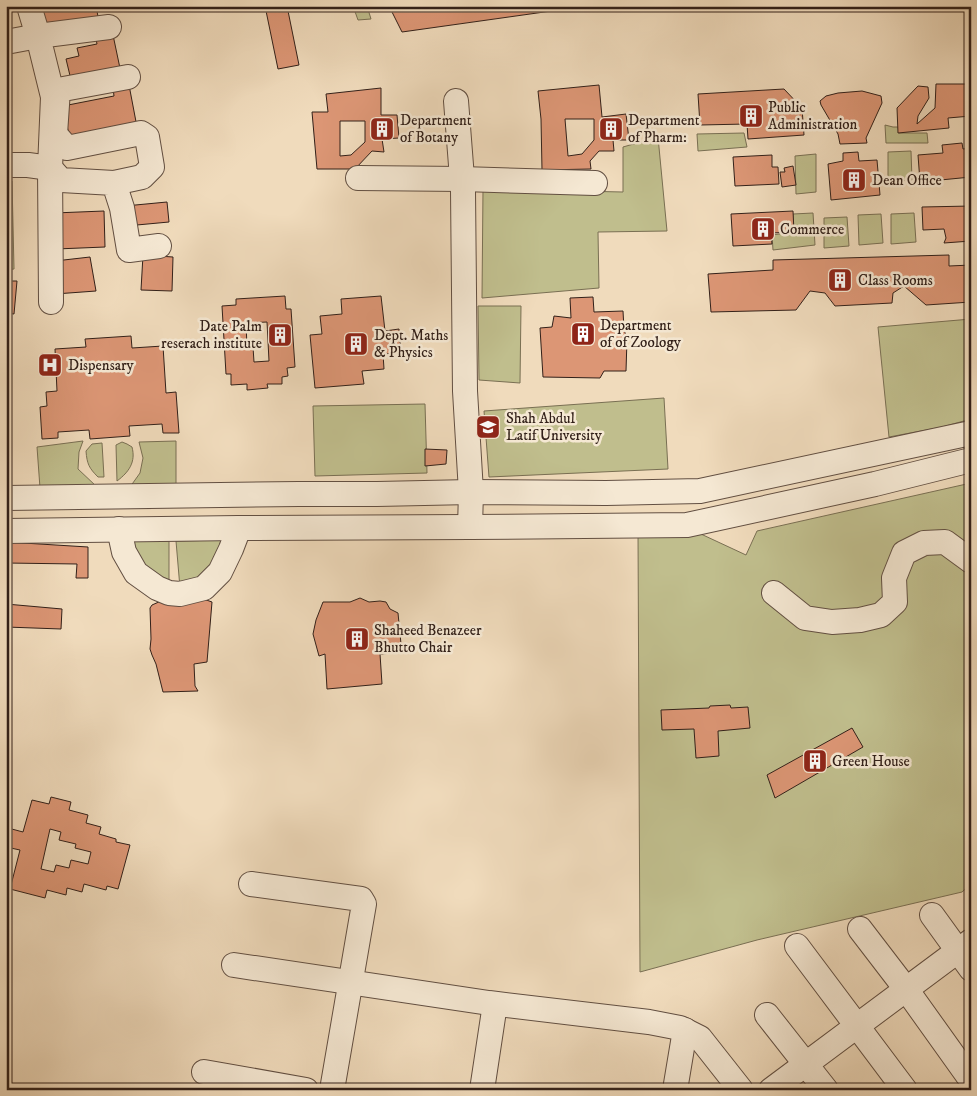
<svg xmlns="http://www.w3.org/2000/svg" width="977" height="1096" font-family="'IM FELL DW Pica',serif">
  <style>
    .green { fill: #c0be8d; stroke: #796f53 }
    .building { fill: #dc9675; stroke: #322019; fill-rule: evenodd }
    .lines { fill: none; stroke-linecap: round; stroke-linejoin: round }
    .minor-casing { stroke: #624f42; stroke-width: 26 }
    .minor { stroke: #f5e8d3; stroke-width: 24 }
    .labels { text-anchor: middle; stroke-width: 5; stroke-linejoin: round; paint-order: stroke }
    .poi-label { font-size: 15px; fill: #322019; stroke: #f5e8d3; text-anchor: start }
  </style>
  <rect width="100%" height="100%" fill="#f0dbbc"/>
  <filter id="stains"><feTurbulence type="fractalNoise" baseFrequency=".004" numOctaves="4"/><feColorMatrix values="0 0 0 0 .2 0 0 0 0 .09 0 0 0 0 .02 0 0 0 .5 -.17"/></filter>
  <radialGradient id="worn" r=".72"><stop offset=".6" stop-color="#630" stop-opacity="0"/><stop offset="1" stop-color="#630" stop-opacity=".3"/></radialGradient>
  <g class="green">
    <polygon points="353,6 367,6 371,19 358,20"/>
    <polygon points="885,125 893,127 898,127 899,133 927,133 928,143 886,143"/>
    <polygon points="744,133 747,147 698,151 697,134"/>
    <polygon points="658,137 667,231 598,232 599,288 482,298 483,189 623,192 623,147"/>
    <polygon points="911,151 912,180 888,182 888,152"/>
    <polygon points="816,154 816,192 796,194 795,156"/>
    <polygon points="6,181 12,181 14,269 6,270"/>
    <polygon points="813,213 815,245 773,250 772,235 794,232 793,214"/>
    <polygon points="914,213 916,242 891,244 891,214"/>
    <polygon points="881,214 883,243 859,245 858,215"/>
    <polygon points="847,217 849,246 824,248 824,218"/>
    <polygon points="478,306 521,306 520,383 479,380"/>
    <polygon points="971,319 971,419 942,427 889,437 878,327"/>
    <polygon points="664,398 668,469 489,477 484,411"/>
    <polygon points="425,404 427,473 315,476 313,406"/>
    <polygon points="83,441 79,452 78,469 96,486 40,488 37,447"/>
    <polygon points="176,441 176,484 130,487 140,473 143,458 139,442"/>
    <path d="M122,442L127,444L132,447C136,462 129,472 117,481L116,445Z"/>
    <path d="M102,443L104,477H98C89,468 87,464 86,451L92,444Z"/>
    <polygon points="971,483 971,884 962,892 757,940 640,972 638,532 688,528 746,555 757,531"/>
    <polygon points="226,540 204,588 180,588 176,541"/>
    <polygon points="126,541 169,541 169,593 136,573"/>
  </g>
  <g class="building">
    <polygon points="34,6 96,6 99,22 39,34"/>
    <polygon points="265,6 287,6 299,65 278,69"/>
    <polygon points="389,6 587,6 402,32"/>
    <polygon points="113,35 121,73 72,84 66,59 79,56 77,48 97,44 96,39"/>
    <polygon points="936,84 971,84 971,116 948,118 949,128 898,133 897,108 918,86 928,87 929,98 918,116 917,124 935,108"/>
    <polygon points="129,85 137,127 70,140 63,106 114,96 113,88"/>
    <path d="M599,85L602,117L626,114L629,140H613L614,151H599L590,161L591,169L542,170L541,119L538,91ZM565,119H594V140L582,154L568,156Z"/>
    <path d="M381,88V115H397L399,138L382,139L384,152L372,151L355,169H317L312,112H328L326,94ZM340,121H365V142L351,155L340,156Z"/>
    <polygon points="784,89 802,108 804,135 748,139 747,124 700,125 698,94"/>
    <polygon points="862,91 881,96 882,103 866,138 867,143 840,144 838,134 821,105 820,101 826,96 838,93"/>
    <polygon points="962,143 963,149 971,148 971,177 920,182 918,155 943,153 942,145"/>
    <polygon points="858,152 859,161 877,160 880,195 831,200 828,164 843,161 843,153"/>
    <polygon points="772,155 772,167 778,167 779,184 735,186 733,157"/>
    <polygon points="793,166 796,185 782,187 780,172 785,172 784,168"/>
    <polygon points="167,202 169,222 126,226 125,206"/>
    <polygon points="971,206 971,241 944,243 946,238 944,229 923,230 922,207"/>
    <polygon points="104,211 105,247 56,249 54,213"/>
    <polygon points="793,211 794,232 771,233 772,244 733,246 731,214"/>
    <polygon points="143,255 173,257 172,291 141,290"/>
    <polygon points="949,255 949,266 971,265 971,302 926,305 904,286 893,293 892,303 835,306 825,293 810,291 796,310 711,312 708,274 773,270 773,260"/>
    <polygon points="90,257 96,291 55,294 55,261"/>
    <polygon points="6,281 17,281 14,314 6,313"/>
    <path d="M285,296L286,309H291L295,367L287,368L288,376L282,377V384H267L268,388L247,390V384L231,385V374H226L222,306L236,305V299ZM267,322L269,361L254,362L253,347H247L246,323Z"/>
    <polygon points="381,296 385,331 399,329 401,353 383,354 384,369 362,371 364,384 315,388 310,335 322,334 320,316 342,314 341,299"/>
    <polygon points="593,297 594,312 623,311 624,329 627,339 626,371 604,371 600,378 543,377 540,328 552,327 554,316 571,318 570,298"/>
    <polygon points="131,336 132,348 163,346 166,393 176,392 179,433 163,433 162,424 129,426 130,436 90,439 89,430 58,432 58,438 42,439 40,407 47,406 46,392 57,391 55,349 86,347 85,339"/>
    <polygon points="425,449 447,450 446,464 425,466"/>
    <polygon points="7,542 88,547 88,578 76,578 77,564 6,563"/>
    <polygon points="198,597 212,602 207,662 194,664 195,686 198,691 163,692 156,664 152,655 150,649 151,639 150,608 152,605 161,601"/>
    <polygon points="360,598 369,602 380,601 386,602 390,609 398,613 401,644 393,645 394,653 380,654 382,684 327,689 325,654 319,656 313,634 316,620 323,602 350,602"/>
    <polygon points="6,604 62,609 61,629 6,627"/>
    <polygon points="730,705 731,708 748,707 750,728 718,731 719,756 696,758 694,729 662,730 661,710 709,708 710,706"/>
    <polygon points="852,728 863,747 775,798 767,775"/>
    <path d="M51,797L71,802L69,810L88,815L86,823L101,827L99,834L116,839V842L130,845L118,889L107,886L106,890L84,884L82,892L67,888L66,895L47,890L45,898L10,889L20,850L6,847V836L8,828L23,832L32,800L49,804ZM50,829L61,832L59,840L76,844L75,848L91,852L88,864L71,860L69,868L56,865L54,872L41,869Z"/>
  </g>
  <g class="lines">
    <defs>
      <g id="minor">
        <polyline points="6,42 38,36 29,6"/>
        <polyline points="456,101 463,191 465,391 471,492 470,527"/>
        <polyline points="6,165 28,165 50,168 53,97 38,36 109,27"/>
        <polyline points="50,168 61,180 114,183 122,208 129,250 159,246"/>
        <polyline points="50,168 51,302"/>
        <polyline points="358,178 462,179 595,183"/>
        <polyline points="114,183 142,177 152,167 147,137 141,133 67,148 55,134 58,90 128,77"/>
        <polyline points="6,498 299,494 377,494 471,492 606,493 700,491 971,433"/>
        <polyline points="119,529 124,552 136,573 157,588 169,593 180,594 204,588 220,572 231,549 239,528"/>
        <polyline points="6,531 239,528 470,527 687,525 875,484 971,460"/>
        <polyline points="774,593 805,618 832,622 860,620 881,615 895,602 894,578 904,553 924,543 945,542 971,561"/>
        <polyline points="251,884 361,899 364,904 332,1090"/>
        <polyline points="932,915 971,969"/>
        <polyline points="860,929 906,989 971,1080"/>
        <polyline points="797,946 905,1090"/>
        <polyline points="234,965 489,1003 649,1022 680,1028 700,1038 741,1090"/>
        <polyline points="767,1015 826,1090"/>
        <polyline points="204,1072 306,1090"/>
        <polyline points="482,1090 495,1004"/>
        <polyline points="675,1090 685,1030"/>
        <polyline points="771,1090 971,941"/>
      </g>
    </defs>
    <use href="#minor" class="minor-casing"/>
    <use href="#minor" class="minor"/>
  </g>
  <defs>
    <symbol id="building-square" viewBox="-11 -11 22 22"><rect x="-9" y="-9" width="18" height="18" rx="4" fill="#8f2418" stroke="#f5e8d3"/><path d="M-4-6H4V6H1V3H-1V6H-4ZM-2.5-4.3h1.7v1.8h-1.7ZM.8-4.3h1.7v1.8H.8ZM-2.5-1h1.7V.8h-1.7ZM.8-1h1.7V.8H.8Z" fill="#fff"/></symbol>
    <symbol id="hospital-square" viewBox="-11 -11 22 22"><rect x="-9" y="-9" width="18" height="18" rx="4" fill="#8f2418" stroke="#f5e8d3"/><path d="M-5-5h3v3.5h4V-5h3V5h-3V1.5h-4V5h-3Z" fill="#fff"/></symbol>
    <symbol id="university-square" viewBox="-11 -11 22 22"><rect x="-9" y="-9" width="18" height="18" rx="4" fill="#8f2418" stroke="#f5e8d3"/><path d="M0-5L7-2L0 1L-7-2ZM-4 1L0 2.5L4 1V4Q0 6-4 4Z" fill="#fff"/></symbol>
  </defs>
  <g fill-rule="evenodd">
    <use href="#building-square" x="737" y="102" width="28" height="28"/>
    <use href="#building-square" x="368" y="115" width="28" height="28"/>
    <use href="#building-square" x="597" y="115" width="28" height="28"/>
    <use href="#building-square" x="840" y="166" width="28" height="28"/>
    <use href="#building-square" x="749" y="215" width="28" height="28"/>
    <use href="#building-square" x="826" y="266" width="28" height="28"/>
    <use href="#building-square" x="569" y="320" width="28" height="28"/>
    <use href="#building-square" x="266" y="321" width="28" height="28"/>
    <use href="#building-square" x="342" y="330" width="28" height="28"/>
    <use href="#hospital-square" x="36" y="351" width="28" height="28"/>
    <use href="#university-square" x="474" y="413" width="28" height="28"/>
    <use href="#building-square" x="343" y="625" width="28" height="28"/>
    <use href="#building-square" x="801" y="747" width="28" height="28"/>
  </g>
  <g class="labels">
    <g class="poi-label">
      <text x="768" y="112">Public<tspan x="768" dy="17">Administration</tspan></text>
      <text x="400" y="125">Department<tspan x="400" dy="17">of Botany</tspan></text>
      <text x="628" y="125">Department<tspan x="628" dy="17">of Pharm:</tspan></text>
      <text x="872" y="185">Dean Office</text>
      <text x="780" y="234">Commerce</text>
      <text x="858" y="285">Class Rooms</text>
      <text x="600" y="330">Department<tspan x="600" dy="17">of of Zoology</tspan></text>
      <text x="262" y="331" text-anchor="end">Date Palm<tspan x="262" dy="17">reserach institute</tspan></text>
      <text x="374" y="340">Dept. Maths<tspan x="374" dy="17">&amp; Physics</tspan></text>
      <text x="68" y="370">Dispensary</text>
      <text x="506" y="423">Shah Abdul<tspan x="506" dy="17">Latif University</tspan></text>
      <text x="374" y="635">Shaheed Benazeer<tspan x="374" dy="17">Bhutto Chair</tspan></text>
      <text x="832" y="766">Green House</text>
    </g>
  </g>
  <rect width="977" height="1096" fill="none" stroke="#f0dbbc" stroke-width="25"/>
  <rect x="8" y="8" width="962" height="1081" fill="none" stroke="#322019" stroke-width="2.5"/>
  <rect x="12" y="12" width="952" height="1071" fill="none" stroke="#322019"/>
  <rect width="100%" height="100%" filter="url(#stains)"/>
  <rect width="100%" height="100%" fill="url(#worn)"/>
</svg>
